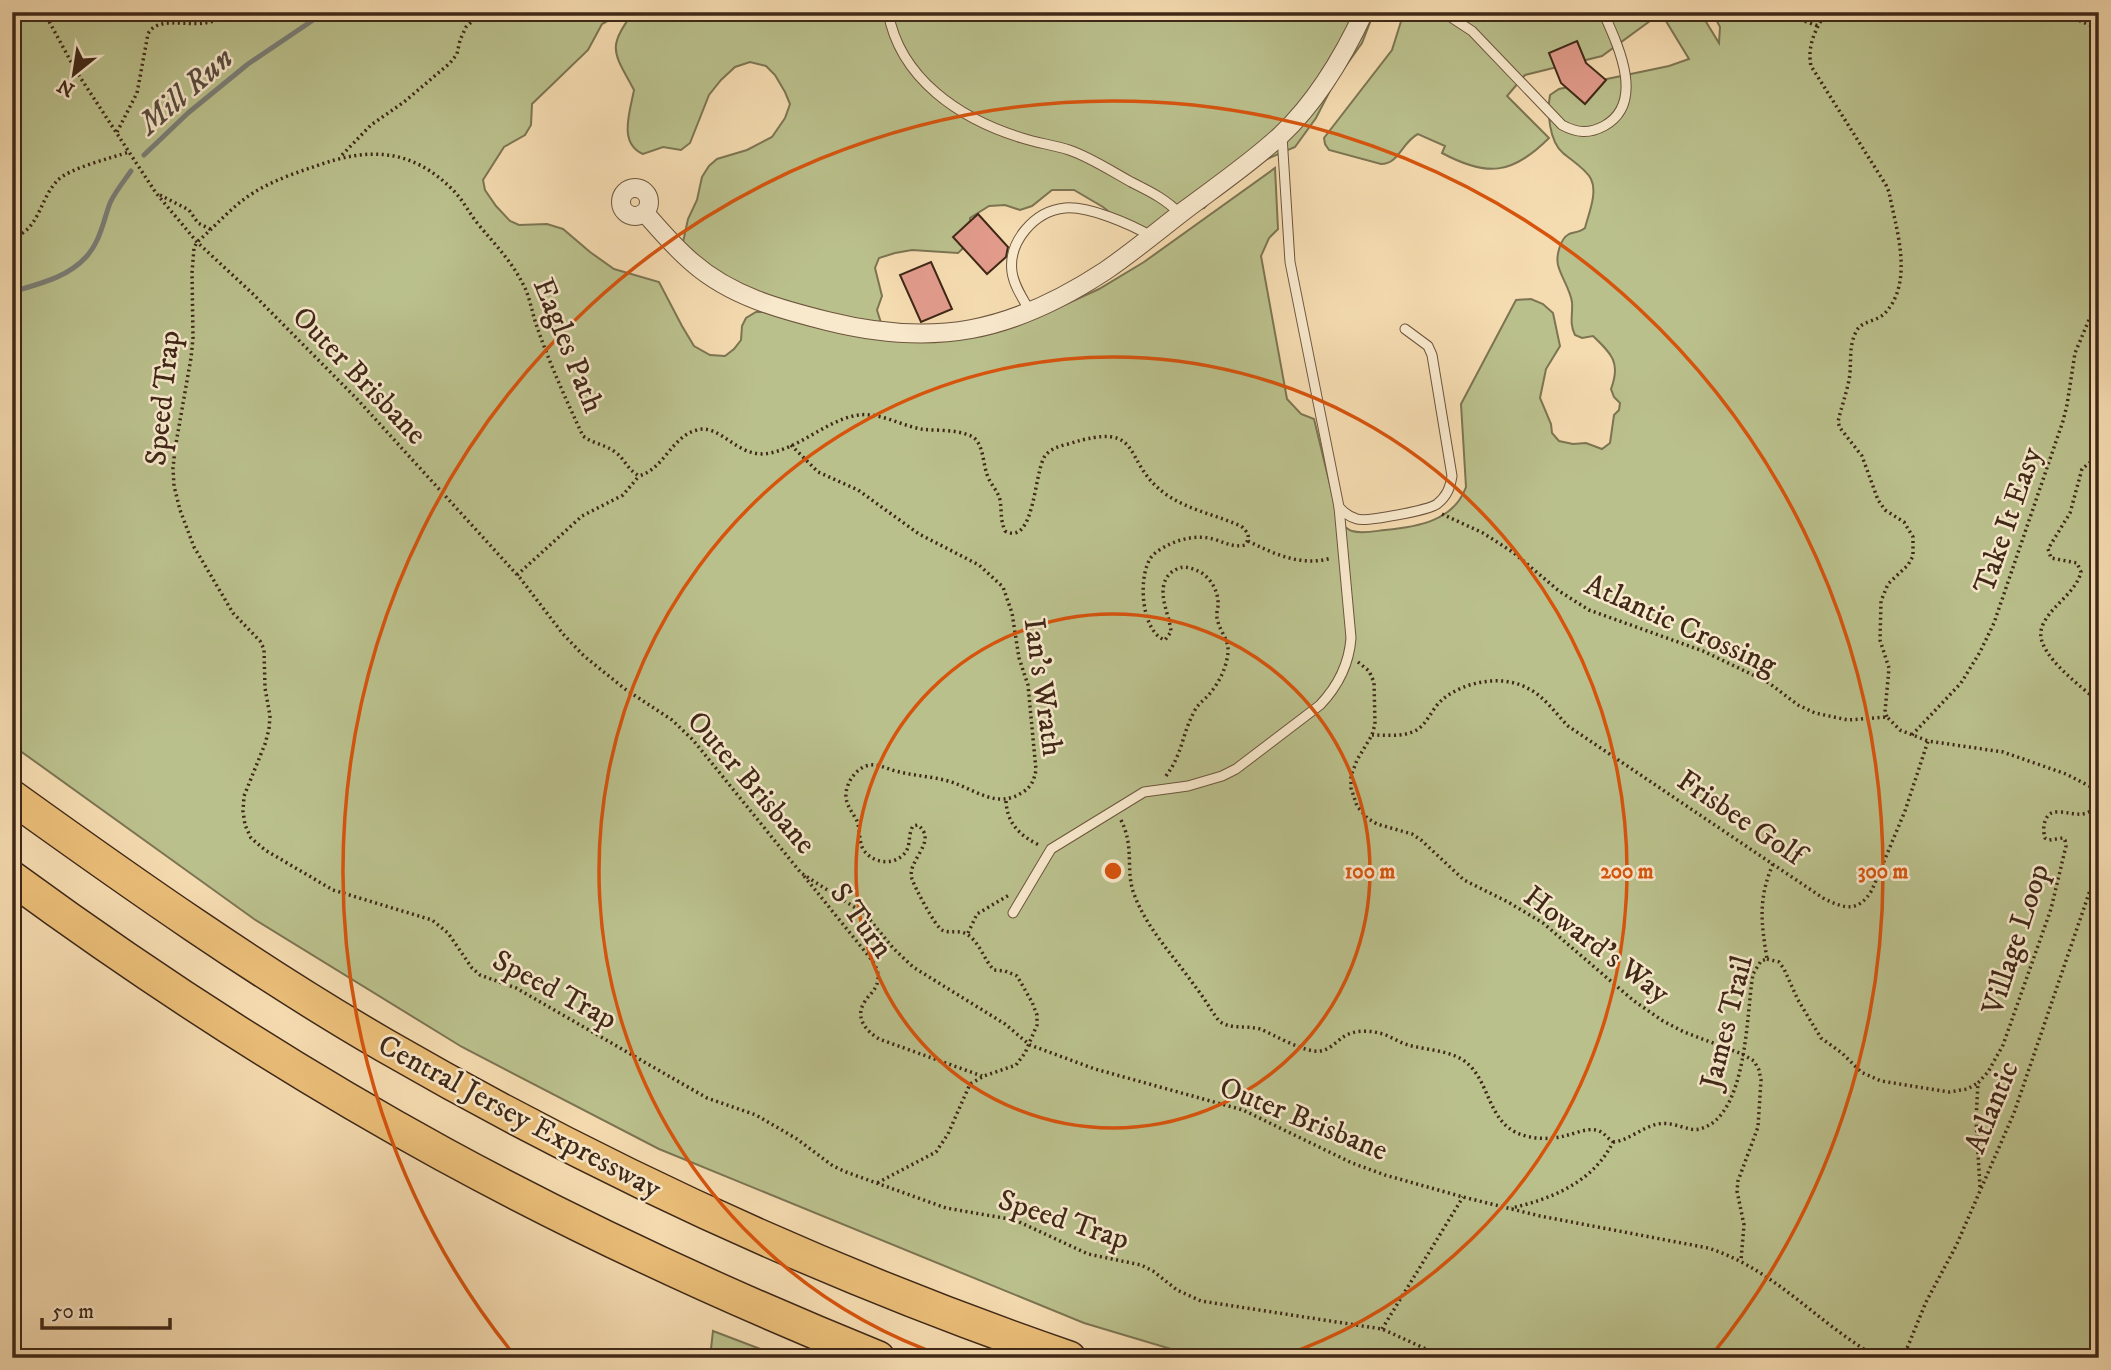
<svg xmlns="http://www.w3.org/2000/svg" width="2111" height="1370" font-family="'IM FELL DW Pica',serif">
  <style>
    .green { fill: #bac08c; stroke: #7c7452; stroke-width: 2 }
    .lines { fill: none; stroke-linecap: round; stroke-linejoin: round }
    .stream { stroke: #7a7e77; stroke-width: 5 }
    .building { fill: #e29b8b; stroke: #3f2817; stroke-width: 2 }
    .lane-casing { stroke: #6c553d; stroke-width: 11 }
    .street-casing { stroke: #6c553d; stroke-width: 20 }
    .highway-casing { stroke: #3f2817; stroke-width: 36 }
    .path { stroke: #3f2817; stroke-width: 3.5; stroke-dasharray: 2 3.5; stroke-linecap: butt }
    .lane { stroke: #f8e8cc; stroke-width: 9 }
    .street { stroke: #f8e8cc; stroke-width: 18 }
    .highway { stroke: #eabe78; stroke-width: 33 }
    .ring { fill: none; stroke: #d7540d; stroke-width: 3.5 }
    .labels { text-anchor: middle; stroke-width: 5; stroke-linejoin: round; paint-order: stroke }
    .street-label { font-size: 30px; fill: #3f2817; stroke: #f8e8cc }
    .water-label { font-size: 32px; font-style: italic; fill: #584c3f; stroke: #f8e8cc }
    .centre { fill: #d7540d; stroke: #f8e8cc; stroke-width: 3.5 }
    .ring-label { font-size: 21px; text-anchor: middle; font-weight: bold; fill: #d7540d; stroke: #f8e8cc; stroke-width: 5; stroke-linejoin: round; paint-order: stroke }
  </style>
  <rect width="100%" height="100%" fill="#f5dbb0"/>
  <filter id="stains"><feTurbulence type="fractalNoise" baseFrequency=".00286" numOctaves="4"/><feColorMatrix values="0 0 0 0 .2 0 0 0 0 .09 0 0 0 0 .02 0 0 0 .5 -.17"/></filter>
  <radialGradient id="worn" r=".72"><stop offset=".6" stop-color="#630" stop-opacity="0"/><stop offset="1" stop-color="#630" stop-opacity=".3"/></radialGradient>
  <g class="green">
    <path d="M12,12H619L615,17L602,24L588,50L532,104L531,125L525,135L504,147L483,180L485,190L496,206L510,221L519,225L547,224L563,229L590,252L614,269L659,282L682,326L694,346L710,355L725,356L734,349L741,340L742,326L746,318L756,312H766L816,327L878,338L1040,316L1099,289L1144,262L1275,168L1278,229L1269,238L1261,256L1287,399L1301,414L1314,419L1339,522C1343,525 1348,530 1352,531C1362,534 1375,531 1385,530C1417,527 1454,521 1466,487L1461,404L1516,300L1531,299L1543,304L1553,313L1560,346L1546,369L1540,398L1551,424L1552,433L1559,441L1573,444L1586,443L1602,449L1610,443L1614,415L1619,410L1620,403L1614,397L1611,389C1621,363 1612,354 1593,336L1582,338L1575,335C1569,323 1573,315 1572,302C1570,289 1561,277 1558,265C1556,256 1560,239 1569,234C1575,232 1580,232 1585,228C1588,215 1598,193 1591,179C1586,169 1571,160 1563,153C1549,141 1547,112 1550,95L1559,89L1669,66L1689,59L1661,13L1602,56L1525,75L1507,96L1549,138C1512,175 1487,177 1442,153L1445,146L1418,134C1402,142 1399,164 1381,164L1329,150L1325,144L1324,138L1392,50L1404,12H1700L1719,43L1720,27L1712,12H2099V1358H1201L1084,1323L659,1149L462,1047L254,919L12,745Z"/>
    <path d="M634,12H1374L1362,43L1335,81L1316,118L1295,147L1239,171L1204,208L1188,211L1156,235L1124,224L1103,207L1074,190H1052L1032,206L1020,210L1005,205L989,206L970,218C971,233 970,243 958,253L912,250L895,253L879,258L875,268L882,296L877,310L881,323L842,327L771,302L693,257L683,242L688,219L697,200L702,177L709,166L717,159L747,150L772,137L785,118L790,104L785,92L775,75L766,66L750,62L735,67L721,80L709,95L690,143L681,150L663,147L643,154C618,143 630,112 634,90C615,54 605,48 634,12Z"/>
    <polygon points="713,1331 784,1358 710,1358"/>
  </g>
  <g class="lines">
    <g class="stream">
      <polyline points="144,155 188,113 248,64 325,12"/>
      <path d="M12,292C38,284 67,278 86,257C100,242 103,222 110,203C115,192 124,181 131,171"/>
    </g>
  </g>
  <g class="building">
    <polygon points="1577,41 1586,63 1606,80 1585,104 1561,83 1549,53"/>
    <polygon points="978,214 1008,247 1006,257 987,274 953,237"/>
    <polygon points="931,262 952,309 921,322 900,275"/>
  </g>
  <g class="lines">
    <defs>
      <g id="lane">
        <path d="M888,12C900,79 960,119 1022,138C1037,143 1054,145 1069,150C1090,157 1111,171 1131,182C1149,191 1166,199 1180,214"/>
        <path d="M1443,12L1472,31L1562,125C1577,133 1589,134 1604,126C1646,103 1618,45 1603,12"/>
        <path d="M1282,136L1290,262L1339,507C1344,513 1350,517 1357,519C1367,522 1429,510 1437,504C1447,496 1450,488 1452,476L1432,355L1428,346L1405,329"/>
        <path d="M1030,311C1023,299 1014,286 1012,272C1008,242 1034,211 1065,208C1089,206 1130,224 1151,236"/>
        <path d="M1013,913L1051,849L1144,792L1188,786L1222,776L1236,769L1320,705C1338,686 1349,665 1351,638L1339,507"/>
      </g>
      <g id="street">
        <circle cx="635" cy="202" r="14"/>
        <path d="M645,213C660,230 675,248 693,263C731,296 779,309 827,321C935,348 1012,332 1105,271C1133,252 1159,230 1185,210C1217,186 1252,162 1281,135C1316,102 1344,55 1364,12"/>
      </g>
      <g id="highway">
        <path d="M12,797C133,884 255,970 384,1045C602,1171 831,1276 1069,1358"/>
        <path d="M12,878C150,979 293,1072 443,1154C584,1231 730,1298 878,1358"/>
      </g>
    </defs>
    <use href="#lane" class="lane-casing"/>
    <use href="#street" class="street-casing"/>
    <use href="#highway" class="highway-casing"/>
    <g class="path">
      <path d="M44,12L76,71L129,152L156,193L197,242L253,294L357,399L520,578L563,634L584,656L625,689L672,720L693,740L801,873L865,914L894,949L913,967L1005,1024L1030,1045L1095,1069L1243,1110L1352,1163L1385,1175L1463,1197L1540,1216L1708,1248C1775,1269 1819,1325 1879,1358"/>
      <polyline points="1779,12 1818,26"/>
      <path d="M1827,12C1815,28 1807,47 1811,66L1886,185L1889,192C1896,229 1914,280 1886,312C1878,322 1861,320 1856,332C1848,347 1852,365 1849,380C1846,395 1841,408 1838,422L1840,428L1862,456L1878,500L1885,510L1904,522L1913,537V556L1908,565L1888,584L1881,601L1880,640L1889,668L1885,712L1887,717"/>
      <polyline points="2065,12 2078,20 2099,29"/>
      <path d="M117,132L137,93L148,34C157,16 187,26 204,23C214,22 222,18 230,12"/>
      <polyline points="342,155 371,125 404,102 450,63 457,54 460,40 466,27 482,12"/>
      <polyline points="160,195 189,210 198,223 212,230"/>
      <path d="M12,238C40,230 39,199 58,180C70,168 111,158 129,152"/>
      <path d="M791,445L818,472L858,490L919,534L979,565L1003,587L1012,613L1019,658L1028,685L1036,770C1034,780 1032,786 1023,792C996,810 976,789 948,781C931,776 913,776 896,771C887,769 879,764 870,765C855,767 842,788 847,802C849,809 854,815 857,821C860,830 859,839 862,847C869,862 891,867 903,855C912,847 907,836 913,826L918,825C939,842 906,860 912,879C915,888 935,926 942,930C950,934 960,929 968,935C980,943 984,960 994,970L1005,971L1017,976L1032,1002L1037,1015V1025L1025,1053L1016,1065L984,1076L970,1084L948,1134L936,1152L877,1183"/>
      <path d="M2099,455L2082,469L2070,513L2048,549L2051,558L2077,563L2081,572C2077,588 2062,599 2051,612C2047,617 2042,624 2041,631C2037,655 2082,687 2099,702"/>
      <polyline points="1442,514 1483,533 1514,553 1559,591 1589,610 1703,651 1749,673 1769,683 1798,705 1815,713 1848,720 1887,717 1900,730 1928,741"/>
      <path d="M1248,541C1274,554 1302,567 1331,558"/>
      <polyline points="517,575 582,516 623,495 639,476"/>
      <polyline points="1358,662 1369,671 1374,682 1375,724 1372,735 1357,760 1351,776 1351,788 1357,806 1367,818 1377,824 1412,834 1421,840 1464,880 1508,902 1543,923 1634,1001 1663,1021 1684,1032 1742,1054 1754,1061 1759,1070 1761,1080 1758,1127 1738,1181 1737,1191 1744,1225 1741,1260"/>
      <path d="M1372,735C1386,735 1402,737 1415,731C1427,725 1432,708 1443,699C1465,681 1504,674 1529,689C1545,697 1556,714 1568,726L1823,898C1845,909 1858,913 1872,890L1905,811L1928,741L2003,752L2066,774L2099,791"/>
      <polyline points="1912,735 1961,683 1980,652 1994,623 2063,421 2067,405 2075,353 2099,296"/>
      <path d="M1166,776C1183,753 1182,734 1194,712C1198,703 1206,699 1211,692C1220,681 1227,666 1228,652C1229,640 1221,633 1218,622C1216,617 1217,611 1218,606C1219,592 1211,577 1198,571C1191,568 1184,565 1177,569C1170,572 1166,577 1164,584C1160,600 1170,617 1171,632L1165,640C1141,632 1137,575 1152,556C1157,551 1164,547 1170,544C1184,538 1199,535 1213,539C1224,542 1233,548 1245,545C1251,537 1248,532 1241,526C1216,515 1189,510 1167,495C1119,462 1148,419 1068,444C1059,446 1050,449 1045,456C1034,471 1035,547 1005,531C1000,519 1002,512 1000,500C998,491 991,485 988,477C983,465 984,451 977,441C975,438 972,436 968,435C954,429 936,431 921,429C899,425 876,410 853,416C824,423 800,447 770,453C738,460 721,423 697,430C672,436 664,469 639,476C626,468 625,459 615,452C605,444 593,444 583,436C566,400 549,362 536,324C532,312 530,299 525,288C512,261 496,246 478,224C469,213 463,200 453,190C411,148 369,147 316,166C295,173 272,181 253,193C232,206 216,226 197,242L194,248L192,273L193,338L191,358L175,449L173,468L174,486L180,510L194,547L233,613L260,641L264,649L265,688L270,716L269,729L265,744L244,796L243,811L245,825L251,838L265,850L333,890L432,920L448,933L472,968L480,975L516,988L707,1098L756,1115L797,1139L833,1166L846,1172L946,1208L1015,1220L1088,1254L1141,1265L1153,1271L1177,1290L1201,1301L1382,1329L1446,1358"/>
      <path d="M1006,801C1007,823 1020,836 1039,845"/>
      <path d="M1121,820C1135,848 1125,870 1134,894C1147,929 1173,955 1194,985C1203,996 1210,1009 1219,1021C1231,1030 1246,1025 1260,1029C1275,1035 1304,1053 1320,1051C1329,1050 1335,1043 1342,1038C1352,1030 1367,1030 1379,1033C1389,1035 1398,1042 1408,1045C1430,1051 1457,1050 1472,1068C1490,1089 1490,1120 1517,1133C1531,1139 1550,1140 1564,1136C1574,1134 1586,1128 1596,1130C1603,1131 1607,1138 1613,1142C1594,1181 1553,1199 1511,1208"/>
      <path d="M804,876L871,959C875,965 879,972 878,979C877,990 869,994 864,1003C855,1018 866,1031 879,1039L982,1076"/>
      <polyline points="968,933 977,914 1009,895"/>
      <polyline points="1767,959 1779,962 1784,969 1798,1000 1821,1038 1842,1053 1861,1072 1881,1081 1949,1092 1967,1089 1978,1083"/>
      <path d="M1613,1142C1628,1141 1642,1127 1658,1124C1675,1121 1688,1132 1700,1129C1748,1116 1746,1014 1753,974L1761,961L1767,959C1761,922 1758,899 1773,864"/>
      <path d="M1980,1187L1976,1120L1978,1083L1988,1072L2003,1045L2051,909L2066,846L2065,840L2063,838L2049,840L2045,838C2042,828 2044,811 2058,812C2075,812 2086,821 2099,802"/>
      <polyline points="1382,1329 1463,1197"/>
      <polyline points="1903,1358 1926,1302 1956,1246 2014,1113 2099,864"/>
    </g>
    <use href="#lane" class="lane"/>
    <use href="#street" class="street"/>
    <use href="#highway" class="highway"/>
  </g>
  <g class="ring">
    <circle cx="1113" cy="871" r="257"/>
    <path d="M946 1357A514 514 0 1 1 1280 1357"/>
    <path d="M515 1356A770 770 0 1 1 1711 1356"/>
  </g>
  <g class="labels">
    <g class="street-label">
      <text transform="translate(569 345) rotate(68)" y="10">Eagles Path</text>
      <text transform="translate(360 375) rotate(46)" y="10">Outer Brisbane</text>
      <text transform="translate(162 398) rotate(-84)" y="10">Speed Trap</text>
      <text transform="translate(2007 520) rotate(-71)" y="10">Take It Easy</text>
      <text transform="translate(1681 624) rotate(24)" y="10">Atlantic Crossing</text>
      <text transform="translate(1044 687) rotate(82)" y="10">Ian's Wrath</text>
      <text transform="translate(752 782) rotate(49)" y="10">Outer Brisbane</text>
      <text transform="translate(1741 817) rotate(34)" y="10">Frisbee Golf</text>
      <text transform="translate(862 920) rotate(54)" y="10">S Turn</text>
      <text transform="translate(2015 939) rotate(-72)" y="10">Village Loop</text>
      <text transform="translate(1597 944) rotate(37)" y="10">Howard's Way</text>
      <text transform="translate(555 989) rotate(28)" y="10">Speed Trap</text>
      <text transform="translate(1726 1022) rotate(-76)" y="10">James Trail</text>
      <text transform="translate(1991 1107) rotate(-68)" y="10">Atlantic</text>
      <text transform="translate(520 1116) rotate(28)" y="10">Central Jersey Expressway</text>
      <text transform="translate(1304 1118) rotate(22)" y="10">Outer Brisbane</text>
      <text transform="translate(1064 1219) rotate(18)" y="10">Speed Trap</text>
    </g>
    <g class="water-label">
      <text transform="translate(185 90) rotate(-41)" y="11">Mill Run</text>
    </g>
  </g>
  <circle cx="1113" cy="871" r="10" class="centre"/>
  <g class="ring-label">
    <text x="1370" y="878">100 m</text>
    <text x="1627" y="878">200 m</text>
    <text x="1883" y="878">300 m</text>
  </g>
  <rect width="2111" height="1370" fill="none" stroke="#f5dbb0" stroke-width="42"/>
  <rect x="14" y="14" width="2083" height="1342" fill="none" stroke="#3f2817" stroke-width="3.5"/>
  <rect x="21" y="21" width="2069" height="1328" fill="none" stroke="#3f2817" stroke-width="2"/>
  <g transform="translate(74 74) rotate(210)" stroke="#f8e8cc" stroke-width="5" paint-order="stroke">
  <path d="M0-5L12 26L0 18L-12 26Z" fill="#3f2817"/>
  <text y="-10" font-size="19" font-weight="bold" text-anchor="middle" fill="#3f2817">N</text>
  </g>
  <path d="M42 1318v10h128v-10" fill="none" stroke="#3f2817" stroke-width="3.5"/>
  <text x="52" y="1318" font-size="21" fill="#3f2817" stroke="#f8e8cc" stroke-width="5" paint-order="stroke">50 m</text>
  <rect width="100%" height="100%" filter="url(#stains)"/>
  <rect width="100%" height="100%" fill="url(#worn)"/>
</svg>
